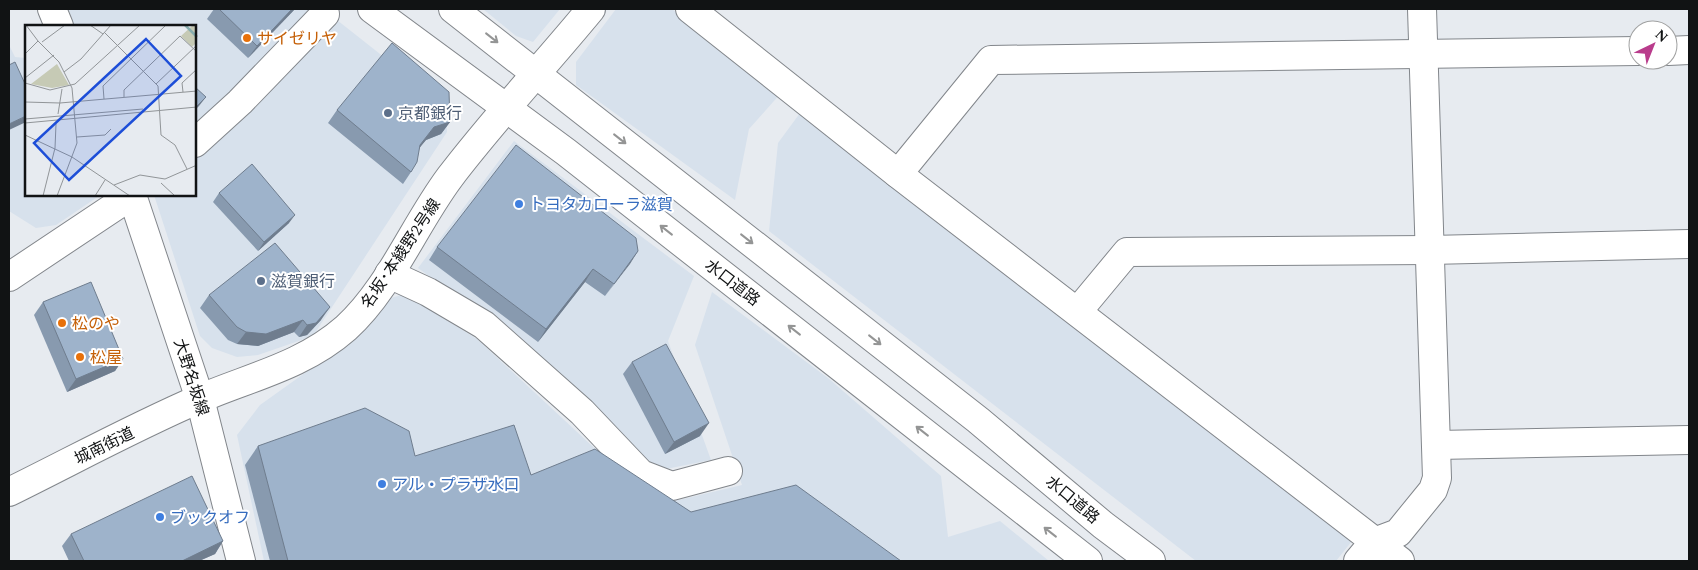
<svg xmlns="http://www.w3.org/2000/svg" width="1698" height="570" font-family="Spectral,'Noto Sans JP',serif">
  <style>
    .built { fill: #d7e1ec }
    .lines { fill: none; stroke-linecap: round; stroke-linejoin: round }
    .minor-casing { stroke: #82868b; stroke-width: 30 }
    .major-casing { stroke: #82868b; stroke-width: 30 }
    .highway-casing { stroke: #82868b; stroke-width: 30 }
    .minor { stroke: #fff; stroke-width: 28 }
    .major { stroke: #fff; stroke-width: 28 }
    .highway { stroke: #fff; stroke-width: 28 }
    .wall { fill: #889aaf }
    .shaded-wall { fill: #6f7d8e }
    .building { fill: #9eb3cb; stroke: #6f7d8e }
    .oneway { stroke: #949595 }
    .food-dot { fill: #e8710a; stroke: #fff; stroke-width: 2 }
    .service-dot { fill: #5c6f8a; stroke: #fff; stroke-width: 2 }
    .shop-dot { fill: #3f7fe0; stroke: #fff; stroke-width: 2 }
    .labels { text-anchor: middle; stroke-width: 4; stroke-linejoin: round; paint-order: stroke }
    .food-label { font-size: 16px; fill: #c56008; stroke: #fff; text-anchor: start }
    .service-label { font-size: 16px; fill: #4e5e75; stroke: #fff; text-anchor: start }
    .shop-label { font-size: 16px; fill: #366cbe; stroke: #fff; text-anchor: start }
    .street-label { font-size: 16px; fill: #111314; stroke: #fff }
    .inset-river { fill: none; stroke: #87adae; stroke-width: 2.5 }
    .inset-road { fill: none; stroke: #919598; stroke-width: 1 }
    .view { fill: #1d4ed8; fill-opacity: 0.15; stroke: #1d4ed8; stroke-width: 2.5 }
    .inset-edge { fill: none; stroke: #111314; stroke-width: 2.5 }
  </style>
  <rect width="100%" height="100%" fill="#e7ebf0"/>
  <g class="built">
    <polygon points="62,9 323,9 446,106 447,132 313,336 258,355 237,357 212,348 200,336 154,195 195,195 195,26 70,26"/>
    <polygon points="483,9 560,9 533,42 516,36"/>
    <polygon points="616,9 672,9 781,93 749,129 735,200 576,85 576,62"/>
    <polygon points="9,45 15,57 26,58 26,195 99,196 56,225 36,228 9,211"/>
    <polygon points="803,109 1352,541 1336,561 1196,561 769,231 778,143"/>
    <polygon points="514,141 694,276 668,341 711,460 661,470 647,467 476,311 418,268"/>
    <polygon points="712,292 828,378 941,476 948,537 1000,521 1049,561 264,561 237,435 260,405 330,355 381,310 391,298 405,294 477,339 633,484 666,503 742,485 695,345"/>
  </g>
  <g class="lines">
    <defs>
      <g id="minor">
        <polyline points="690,9 898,174 1400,561"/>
        <polyline points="1668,51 1689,50"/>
        <polyline points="195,143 240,102 325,14"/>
        <polyline points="898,174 991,60 1638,51"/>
        <polyline points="389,274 428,292 484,325 582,412 641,474 672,486 728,471"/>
        <polyline points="9,277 132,195"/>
        <polyline points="1078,311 1127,252 1430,250 1689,244"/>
        <polyline points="1437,445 1689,440"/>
        <path d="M9,492C72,461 134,427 199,399C250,377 303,366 346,328C390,288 414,225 450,177C494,119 545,65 591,9"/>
        <polyline points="1358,561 1374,542 1398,533 1433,490 1437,478 1422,9"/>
      </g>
      <g id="major">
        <polyline points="52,9 59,26"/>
        <polyline points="132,195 200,399 241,561"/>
      </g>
      <g id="highway">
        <polyline points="372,9 566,152 1088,561"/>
        <polyline points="453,9 978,420 1103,525 1151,561"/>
      </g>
    </defs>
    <use href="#minor" class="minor-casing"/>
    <use href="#major" class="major-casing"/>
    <use href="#highway" class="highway-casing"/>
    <use href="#minor" class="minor"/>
    <use href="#major" class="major"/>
    <use href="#highway" class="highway"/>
  </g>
  <g class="wall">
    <polygon points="214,9 295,9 248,58 207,19"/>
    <polygon points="337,110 450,122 441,134 426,140 420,147 411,172 403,184 328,123"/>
    <polygon points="219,193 289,223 258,251 213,202"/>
    <polygon points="437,247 638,251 605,296 585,282 538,342 429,260"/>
    <polygon points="209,295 321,320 307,335 299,337 294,332 258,346 237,344 228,340 200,308"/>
    <polygon points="43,302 123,359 115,371 67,392 34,315"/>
    <polygon points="632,362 700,436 665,454 623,374"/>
    <polygon points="258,446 415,456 531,475 691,512 901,561 270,561 245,465"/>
    <polygon points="71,534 223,541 215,554 199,561 69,561 62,546"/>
  </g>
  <g class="shaded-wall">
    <polygon points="292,9 295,9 248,58 257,46"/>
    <polygon points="206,97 199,106 195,110 195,108"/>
    <polygon points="26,116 26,122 9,130 9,124"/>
    <polygon points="450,122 441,134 426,140 412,157 420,145 434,127"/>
    <polygon points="295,215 289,223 258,251 264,242"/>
    <polygon points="638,251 630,264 605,296 614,284"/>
    <polygon points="593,269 585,282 538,342 546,329"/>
    <polygon points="330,307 321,320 307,335 299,337 307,325"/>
    <polygon points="303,320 294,332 258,346 237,344 246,332"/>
    <polygon points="123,359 115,371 67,392 76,379"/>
    <polygon points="709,423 700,436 665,454 674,442"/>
    <polygon points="223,541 215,554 199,561 182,561"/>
  </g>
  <g class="building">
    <polygon points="219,9 292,9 257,46"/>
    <polygon points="392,43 449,92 450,122 434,127 420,145 417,162 411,172 337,110"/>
    <polygon points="15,62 26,86 26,116 9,124 9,65"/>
    <polygon points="195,87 206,97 195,108"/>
    <polygon points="516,145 636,238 638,251 614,284 593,269 546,329 437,247"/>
    <polygon points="252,164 295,215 264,242 219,193"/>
    <polygon points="275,243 330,307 316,323 307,325 303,320 266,334 246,332 237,327 209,295"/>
    <polygon points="91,282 123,359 76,379 43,302"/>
    <polygon points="666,344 709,423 674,442 632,362"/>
    <polygon points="365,408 409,431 415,456 514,425 531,475 595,449 691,512 796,485 901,561 288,561 258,446"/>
    <polygon points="192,476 223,541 182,561 84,561 71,534"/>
  </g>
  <defs><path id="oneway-shaft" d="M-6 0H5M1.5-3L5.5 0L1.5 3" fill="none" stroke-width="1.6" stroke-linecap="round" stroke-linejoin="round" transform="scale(1.25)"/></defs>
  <g class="oneway">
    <use href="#oneway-shaft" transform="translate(492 38) rotate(38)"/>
    <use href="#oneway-shaft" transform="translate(620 139) rotate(38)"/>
    <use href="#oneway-shaft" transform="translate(666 230) rotate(-142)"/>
    <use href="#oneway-shaft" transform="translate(747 239) rotate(38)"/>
    <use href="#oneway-shaft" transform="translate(794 330) rotate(-142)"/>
    <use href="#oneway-shaft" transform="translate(875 340) rotate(38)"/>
    <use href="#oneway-shaft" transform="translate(922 431) rotate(-142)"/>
    <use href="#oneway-shaft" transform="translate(1050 532) rotate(-142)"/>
  </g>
  <g class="food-dot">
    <circle cx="247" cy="38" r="5"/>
    <circle cx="62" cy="323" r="5"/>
    <circle cx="80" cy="357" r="5"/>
  </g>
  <g class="service-dot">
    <circle cx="388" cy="113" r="5"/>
    <circle cx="261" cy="281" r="5"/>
  </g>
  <g class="shop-dot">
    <circle cx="519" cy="204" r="5"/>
    <circle cx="382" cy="484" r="5"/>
    <circle cx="160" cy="517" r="5"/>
  </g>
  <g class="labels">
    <g class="food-label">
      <text x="257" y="44">サイゼリヤ</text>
      <text x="72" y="329">松のや</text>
      <text x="90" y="363">松屋</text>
    </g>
    <g class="service-label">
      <text x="398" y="119">京都銀行</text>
      <text x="271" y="287">滋賀銀行</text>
    </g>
    <g class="shop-label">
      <text x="529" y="210">トヨタカローラ滋賀</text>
      <text x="392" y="490">アル・プラザ水口</text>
      <text x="170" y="523">ブックオフ</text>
    </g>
    <g class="street-label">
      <text transform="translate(400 253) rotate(-56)" y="6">名坂･本綾野2号線</text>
      <text transform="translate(733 282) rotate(38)" y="6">水口道路</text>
      <text transform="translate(192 377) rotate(72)" y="6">大野名坂線</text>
      <text transform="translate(104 445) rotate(-26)" y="6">城南街道</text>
      <text transform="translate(1073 499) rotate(40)" y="6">水口道路</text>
    </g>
  </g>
  <g transform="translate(25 25)">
    <rect width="171" height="171" fill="#e7ebf0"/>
    <path d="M168,0H171V18L167,22L156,11ZM32,39L44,60L27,63L6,59Z" fill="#c6cab5"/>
    <path class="inset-river" d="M160,0L172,12"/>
    <path class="inset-road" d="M65,0L78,9M79,7L133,61L136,110L150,120L162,144M13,16L34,37L47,63L52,118L32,171M17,17L40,0M0,29L13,16L1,0M39,47L56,34L86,0M0,53L29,30M0,58L25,65L50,59L115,0M131,59L172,20M158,67L157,58L172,44M99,72V65L155,11L172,27M79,74L78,61L141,0M0,77L35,78L172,66M33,89L37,64M0,94L118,84M0,98L172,82M0,110L47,132L105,171M52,112L80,110L86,104M136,158L150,171M89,160L115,150L140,154L172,140M18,171L30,123L31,99M70,171L80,155"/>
    <path class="view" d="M121,14L156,51L44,155L9,118Z"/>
    <rect width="171" height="171" class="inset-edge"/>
  </g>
  <rect width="1698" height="570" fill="none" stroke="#111314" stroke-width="20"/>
  <g transform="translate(1653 45) rotate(43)"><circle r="24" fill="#ffffff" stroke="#a0a1a1"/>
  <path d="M0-4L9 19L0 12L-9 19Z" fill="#b93c8c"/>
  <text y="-8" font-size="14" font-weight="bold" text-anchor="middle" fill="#111314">N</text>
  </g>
</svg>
